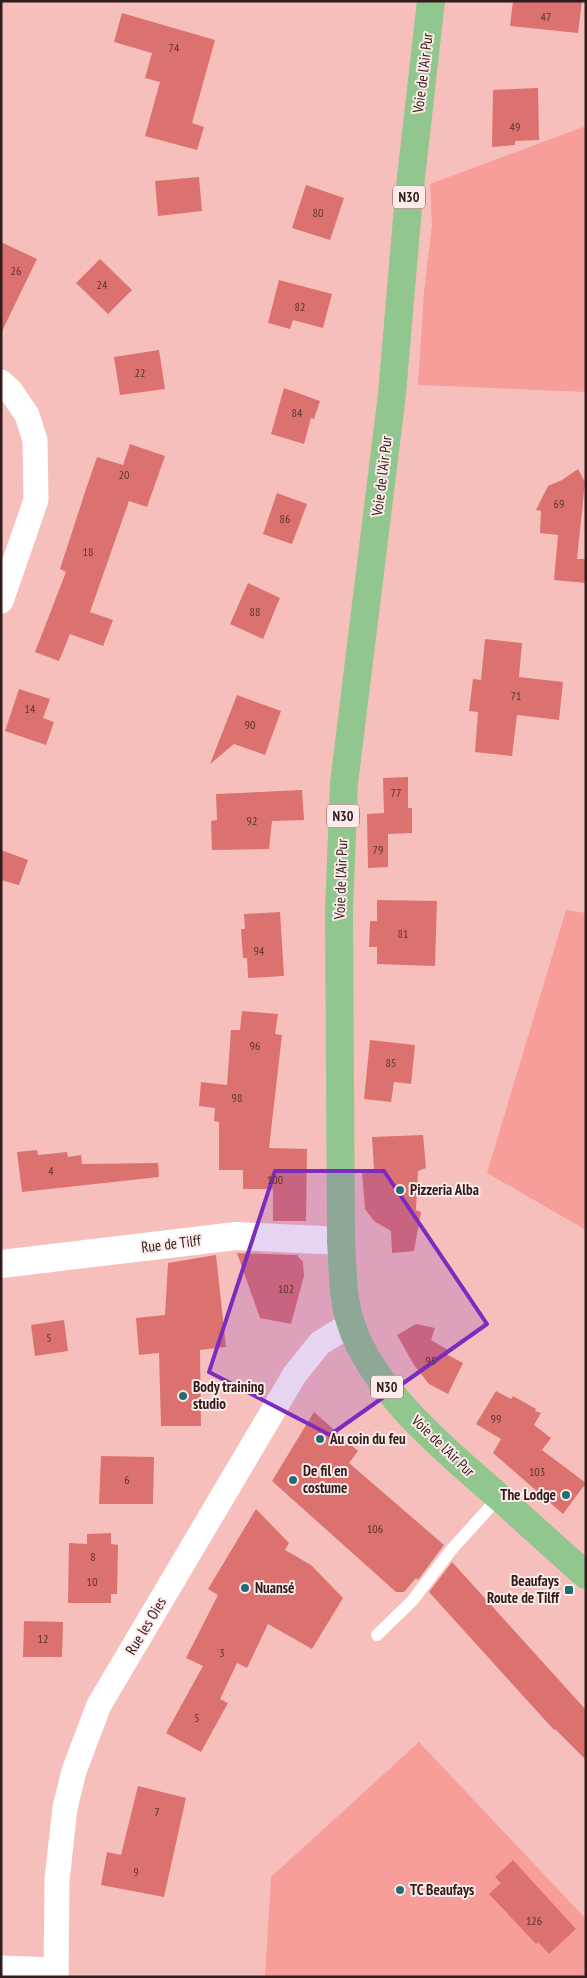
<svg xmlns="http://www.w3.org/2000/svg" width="587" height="1978" font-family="'PT Sans Narrow',sans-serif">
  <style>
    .green { fill: #f79d9a }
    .building { fill: #db7270 }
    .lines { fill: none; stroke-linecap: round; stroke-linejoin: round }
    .service { stroke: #fff; stroke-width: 12 }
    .minor { stroke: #fff; stroke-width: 25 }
    .secondary { stroke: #fff; stroke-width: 28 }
    .primary { stroke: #91c78e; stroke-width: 28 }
    .marked { fill: #7b2cbf; fill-opacity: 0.2; stroke: #7b2cbf; stroke-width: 4; stroke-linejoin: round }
    .poi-dot { fill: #226d73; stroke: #fdebea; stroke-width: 2 }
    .labels { text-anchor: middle; stroke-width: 4; stroke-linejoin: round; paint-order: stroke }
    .number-label { font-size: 12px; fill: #5b3230 }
    .shield { fill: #fdebea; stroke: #6e5a59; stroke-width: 1 }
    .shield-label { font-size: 14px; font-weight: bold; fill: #301c1b }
    .street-label { font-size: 15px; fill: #301c1b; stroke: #fdebea }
    .poi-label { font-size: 15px; font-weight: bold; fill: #301c1b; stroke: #fdebea; text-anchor: start }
  </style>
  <rect width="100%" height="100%" fill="#f7bfbc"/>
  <g class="green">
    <polygon points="586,126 586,392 418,385 424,292 432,225 430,184"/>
    <polygon points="566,910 586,913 586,1230 487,1173"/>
    <polygon points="419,1742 586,1919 586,1977 265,1977 271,1877"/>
  </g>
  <g class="building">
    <polygon points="513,1 582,1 578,33 510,26"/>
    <polygon points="122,13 215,40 192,123 204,127 197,150 145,136 160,82 145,78 152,53 114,42"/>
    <polygon points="538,88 539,140 515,141 515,145 492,147 493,90"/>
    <polygon points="199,177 202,211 158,216 155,181"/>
    <polygon points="306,185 344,198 330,240 292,228"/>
    <polygon points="1,242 37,259 1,333"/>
    <polygon points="100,259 132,290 108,314 76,283"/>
    <polygon points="279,280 332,294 323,328 293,320 290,329 268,323"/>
    <polygon points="159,350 165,389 120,395 114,357"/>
    <polygon points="284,388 320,401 314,419 311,418 304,444 271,434"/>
    <polygon points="130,444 165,456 147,507 129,501 90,612 113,620 103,646 70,634 59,661 35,652 66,572 60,569 87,486 97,457 123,465"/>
    <polygon points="578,469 585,482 577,559 586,559 586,583 554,580 558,535 540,533 541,511 536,510 548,486 562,480"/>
    <polygon points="277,493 307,504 292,544 263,534"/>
    <polygon points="248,583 280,598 263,639 230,624"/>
    <polygon points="485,639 522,643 519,677 563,682 559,720 517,715 512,756 475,752 478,712 469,711 473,679 481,680"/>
    <polygon points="19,689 50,699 43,718 54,722 46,745 5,731"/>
    <polygon points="237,695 281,711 265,755 234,744 210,764"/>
    <polygon points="408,777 408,808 412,808 412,833 388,834 388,867 368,868 367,814 384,813 383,778"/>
    <polygon points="302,790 304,820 272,821 269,849 212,850 211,821 217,820 216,794"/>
    <polygon points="1,850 28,860 19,885 1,880"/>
    <polygon points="377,900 437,901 435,966 377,964 377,947 369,947 370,921 377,921"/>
    <polygon points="280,912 284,976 248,978 247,958 243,958 241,929 245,929 244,914"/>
    <polygon points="242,1011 278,1014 275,1034 282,1035 269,1148 307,1149 306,1221 273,1221 273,1189 243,1189 243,1170 219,1170 219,1122 214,1121 215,1108 199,1106 201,1082 227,1085 231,1030 240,1030"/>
    <polygon points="370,1040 415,1045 411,1084 394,1082 391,1102 364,1099"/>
    <polygon points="423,1135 426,1168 418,1171 416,1210 421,1212 414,1251 392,1253 391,1231 374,1221 365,1209 362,1171 374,1169 372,1137"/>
    <polygon points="37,1150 38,1155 67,1152 68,1157 81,1155 82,1164 158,1163 159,1177 22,1192 17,1152"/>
    <polygon points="237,1253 297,1255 303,1262 304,1276 291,1324 260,1318"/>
    <polygon points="216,1255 226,1347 200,1350 201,1426 161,1426 159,1353 139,1355 136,1318 165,1315 168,1263"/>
    <polygon points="64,1320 68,1351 35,1356 31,1325"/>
    <polygon points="416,1324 435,1328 431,1340 448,1350 446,1354 463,1363 448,1394 429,1384 414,1365 397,1335"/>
    <polygon points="496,1391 511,1399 513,1396 536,1409 535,1411 541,1413 534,1425 551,1438 542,1450 586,1483 563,1514 493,1453 501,1439 476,1424"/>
    <polygon points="314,1412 358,1451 349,1463 444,1545 418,1580 416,1578 404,1592 396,1592 272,1481"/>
    <polygon points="101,1456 154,1457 153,1504 99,1504"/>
    <polygon points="256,1509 289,1543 285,1550 311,1565 343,1598 312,1649 268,1624 247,1668 237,1663 220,1699 228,1703 201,1752 166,1733 203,1666 186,1658 218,1595 208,1589"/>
    <polygon points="111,1533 111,1544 118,1545 117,1594 111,1594 111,1603 68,1603 69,1543 87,1544 87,1534"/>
    <polygon points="452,1562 586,1710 586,1760 555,1729 554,1730 429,1592"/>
    <polygon points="24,1621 63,1622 62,1657 23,1657"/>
    <polygon points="138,1786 186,1798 164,1897 101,1885 107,1852 121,1855"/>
    <polygon points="513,1860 576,1929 549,1954 538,1942 536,1944 489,1894 501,1883 495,1877"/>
  </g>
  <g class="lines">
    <polyline class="service" points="377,1635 412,1601 452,1549 499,1497"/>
    <g class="minor">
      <polyline points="1,382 10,390 27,415 35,440 36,500 1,601"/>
      <polyline points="1,1968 56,1970"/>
      <polyline points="56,1977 57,1880 65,1808 74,1771 99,1705 295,1374 320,1343 351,1324"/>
    </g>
    <polyline class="secondary" points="1,1264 236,1236 341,1241"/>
    <path class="primary" d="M431,1L409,195L392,394L344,783L339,911L341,1241C343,1268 342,1298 351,1324C372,1390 447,1452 498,1496C527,1522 556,1549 586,1575"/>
  </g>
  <path class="marked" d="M275,1171H384L487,1324L330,1435L209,1372Z"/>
  <g class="poi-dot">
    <circle cx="400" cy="1190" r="5"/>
    <circle cx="183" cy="1396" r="5"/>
    <circle cx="320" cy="1439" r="5"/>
    <circle cx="293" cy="1480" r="5"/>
    <circle cx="566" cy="1495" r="5"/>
    <circle cx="245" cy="1588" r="5"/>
    <rect x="564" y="1585" width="10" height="10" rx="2.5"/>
    <circle cx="400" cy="1890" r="5"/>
  </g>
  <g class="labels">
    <g class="number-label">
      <text x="546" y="21">47</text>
      <text x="174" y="52">74</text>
      <text x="515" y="131">49</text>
      <text x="318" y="217">80</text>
      <text x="16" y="275">26</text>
      <text x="102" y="289">24</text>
      <text x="300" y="311">82</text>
      <text x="140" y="377">22</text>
      <text x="297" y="417">84</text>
      <text x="124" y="479">20</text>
      <text x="559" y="508">69</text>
      <text x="285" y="523">86</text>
      <text x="88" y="556">18</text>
      <text x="255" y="616">88</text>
      <text x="516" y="700">71</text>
      <text x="30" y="713">14</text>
      <text x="250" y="729">90</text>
      <text x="396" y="797">77</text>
      <text x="252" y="825">92</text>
      <text x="378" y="854">79</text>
      <text x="403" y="938">81</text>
      <text x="259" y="955">94</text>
      <text x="255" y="1050">96</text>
      <text x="391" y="1067">85</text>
      <text x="237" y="1102">98</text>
      <text x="51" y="1175">4</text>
      <text x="275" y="1184">100</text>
      <text x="286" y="1293">102</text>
      <text x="49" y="1342">5</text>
      <text x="431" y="1365">95</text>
      <text x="496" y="1423">99</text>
      <text x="537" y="1476">103</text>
      <text x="127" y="1484">6</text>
      <text x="375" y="1533">106</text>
      <text x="93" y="1561">8</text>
      <text x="92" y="1586">10</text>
      <text x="43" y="1643">12</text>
      <text x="222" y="1657">3</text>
      <text x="197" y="1722">5</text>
      <text x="157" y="1816">7</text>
      <text x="136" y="1876">9</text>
      <text x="534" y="1925">126</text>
    </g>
    <g class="shield">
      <rect x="393" y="185.5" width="32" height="23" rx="4"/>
      <rect x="327" y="804.5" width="32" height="23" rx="4"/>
      <rect x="371" y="1375.5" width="32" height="23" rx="4"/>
    </g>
    <g class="shield-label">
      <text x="409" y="202">N30</text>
      <text x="343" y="821">N30</text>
      <text x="387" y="1392">N30</text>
    </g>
    <g class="street-label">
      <text transform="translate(423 73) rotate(-83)" y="5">Voie de l'Air Pur</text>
      <text transform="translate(382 476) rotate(-83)" y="5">Voie de l'Air Pur</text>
      <text transform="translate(341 879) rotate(-88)" y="5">Voie de l'Air Pur</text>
      <text transform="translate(171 1244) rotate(-7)" y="5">Rue de Tilff</text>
      <text transform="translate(443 1446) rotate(44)" y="5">Voie de l'Air Pur</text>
      <text transform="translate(146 1626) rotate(-59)" y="5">Rue les Oies</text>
    </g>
    <g class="poi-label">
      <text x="410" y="1195">Pizzeria Alba</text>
      <text x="193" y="1392">Body training<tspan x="193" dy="17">studio</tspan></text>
      <text x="330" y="1444">Au coin du feu</text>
      <text x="303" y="1476">De fil en<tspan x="303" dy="17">costume</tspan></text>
      <text x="556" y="1500" text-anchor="end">The Lodge</text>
      <text x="559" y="1586" text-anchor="end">Beaufays<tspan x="559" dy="17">Route de Tilff</tspan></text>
      <text x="255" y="1593">Nuansé</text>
      <text x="410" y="1895">TC Beaufays</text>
    </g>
  </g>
  <rect width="587" height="1978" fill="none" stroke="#301c1b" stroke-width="5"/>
</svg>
